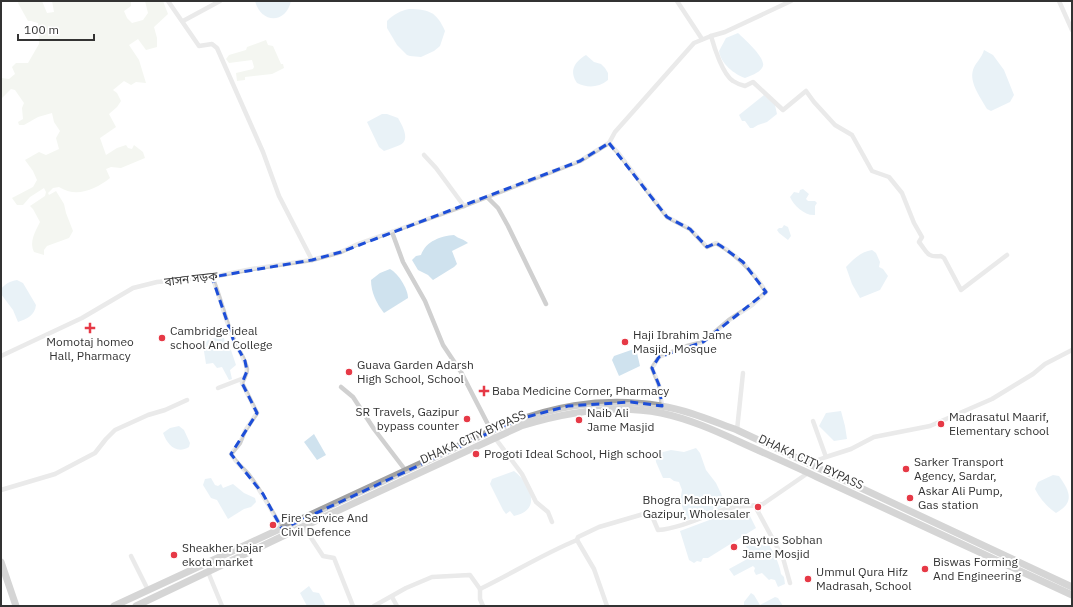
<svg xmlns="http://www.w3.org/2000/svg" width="1073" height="607" font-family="'IBM Plex Sans','Noto Sans Bengali',sans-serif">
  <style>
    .green { fill: #e6ecdf }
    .water { fill: #cfe2ee }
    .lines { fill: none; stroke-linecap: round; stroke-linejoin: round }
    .minor { stroke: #d0d0d0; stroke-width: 4.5 }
    .trunk { stroke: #a2a2a2; stroke-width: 7 }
    .marked { fill: none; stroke: #1d4ed8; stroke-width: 3; stroke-dasharray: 8 5; stroke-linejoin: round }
    .poi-dot { fill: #e63946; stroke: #fff; stroke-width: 1.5 }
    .labels { text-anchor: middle; stroke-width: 4; stroke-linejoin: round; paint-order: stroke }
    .street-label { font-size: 12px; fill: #333; stroke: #fff }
    .poi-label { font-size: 12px; fill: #333; stroke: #fff; text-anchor: start }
  </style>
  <rect width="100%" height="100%" fill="#fff"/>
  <g class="green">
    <path d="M19,1H42L47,13L54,12L52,1H131V6L124,11L127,18L132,23L143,20L148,13L145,1H163L168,14L154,27L157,38V47L146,50L138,39L129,45L139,60L146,83L136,82L131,85L124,81L113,90L117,93L121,101L117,107L109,114L116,127L100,138L106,155L117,148L126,145L128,148L132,149L134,145L143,152L145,158L121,168L111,167L106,169L110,178C95,190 76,198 59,187L53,188L48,193L49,195L56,191L64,204L66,213L73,231L69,238L47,246L44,250V255L34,252C29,242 35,232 40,222L33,209L30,206L45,196L46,192L44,188L30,197L23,205H17L12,198L33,187L37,180L33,171L25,160L39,152L46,155L59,149L56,138L60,131L54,122L52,113L38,117L24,125H19L18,122L23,119L22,108L24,103L15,90L11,89L1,99V77L2,78L9,79L15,74L12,67L16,63H28L39,44L38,23L31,21H28L18,3Z"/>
    <polygon points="266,40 268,45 273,46 281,64 283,64 284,68 272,74 245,77 245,80 237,81 236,73 253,69 254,67 252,60 229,63 226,59 229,55 246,50 247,47"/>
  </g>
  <g class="water">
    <path d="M255,1H291C286,24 261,24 255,1Z"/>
    <path d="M409,9C430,9 437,13 445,31L440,46L434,51L421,57L410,56L407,55L397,45L387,28V21C394,14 400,11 409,9Z"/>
    <path d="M738,33C744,39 769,60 762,68C759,73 750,76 745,78C734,74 721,64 719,51L726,38Z"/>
    <path d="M984,50L993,55L1004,70L1014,95L1010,102L991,111L987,109C981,98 969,83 973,70C975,63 982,58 984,50Z"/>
    <path d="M586,55L594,62L601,64L605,68L608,73V80C598,88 587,88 577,83C569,71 574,62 586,55Z"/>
    <polygon points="764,95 775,105 777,114 767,122 758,125 753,128 750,128 745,121 742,121 739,115"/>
    <path d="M382,114H387L398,118C402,125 411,140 400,145C395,147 390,149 384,151L379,147L367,122Z"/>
    <path d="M803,189L809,194L806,199L808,201H815L817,203L815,206V215C805,216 794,206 790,197L794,192L799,193L800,190Z"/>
    <polygon points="784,225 788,227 791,236 788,240 779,233 777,230 779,228 782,228"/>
    <path d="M454,235C459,239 464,239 468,243L452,251L457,264L454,267L433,280L428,275L418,270L412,260L416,256L421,255C426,241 441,236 454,235Z"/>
    <path d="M872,250L876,253L880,262L879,267L883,269L888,276L880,290L860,298L852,284L846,267C854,259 860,252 872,250Z"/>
    <path d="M390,269C398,273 408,289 408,298L384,313C377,304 371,293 371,280L380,273Z"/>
    <path d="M17,280L23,283L36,305C35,315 27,319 18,322L13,310L1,294V289C5,284 10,281 17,280Z"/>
    <polygon points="219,337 224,338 225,343 231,350 236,365 230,370 232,379 229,380 222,367 217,368 213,363 206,364 203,345 208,340"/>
    <polygon points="634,349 637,353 640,366 619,376 612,360 614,356"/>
    <polygon points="841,411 845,426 847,439 834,441 819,426 826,413"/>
    <path d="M179,426L184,430L190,443L189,447C176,455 167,444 163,433L170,428Z"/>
    <polygon points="314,434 326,455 317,460 304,442"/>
    <polygon points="696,448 700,453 706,470 716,483 726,504 719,509 687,520 680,501 682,490 679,482 674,481 670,478 663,478 656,462 655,454 671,450 684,452"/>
    <path d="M514,471C530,483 543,510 514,516L510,511L506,514L503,510L490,484L492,479Z"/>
    <path d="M1053,475L1059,476C1072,494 1073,503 1056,513C1047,507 1040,499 1035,489L1038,482Z"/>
    <polygon points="211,478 215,485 218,486 221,484 223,488 233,484 244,493 255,498 256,502 251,507 244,509 228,519 217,500 211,498 203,485 205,479"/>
    <polygon points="738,512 749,514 756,528 708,558 703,558 701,562 697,561 694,563 689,560 680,531 720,516"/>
    <path d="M761,537C770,542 780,564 781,574L784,577L785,584L778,587L775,580L771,579L769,580L762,573L756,575L754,571L755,568L753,566L734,576L729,569L751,557L746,546L752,544L754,540Z"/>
    <polygon points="309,586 313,592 319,593 326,606 307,606 300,593"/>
    <polygon points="751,593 754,595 760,605 775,597 778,598 783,606 744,606 744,602"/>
  </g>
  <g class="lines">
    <g class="minor">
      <polyline points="168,1 199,46 212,44 217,48 263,152 279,196 312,260"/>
      <polyline points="677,1 702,39"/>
      <polyline points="1059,1 1072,30"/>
      <polyline points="183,21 220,1"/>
      <path d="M711,36C714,47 723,75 733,81C736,83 741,85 745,86L753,82L783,110L806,91L814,102L835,125L852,135L872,171L889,177L902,193L914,223L922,237L919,242C927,252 927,258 941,256L944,258L961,290L1007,255"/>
      <path d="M609,143L619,154L667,217L690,229L707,247L716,243C736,254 754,273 766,292L752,305L729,320L703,342L687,346L659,357L652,368L659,385L662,406"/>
      <polyline points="424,155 436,168 464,206"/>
      <polyline points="487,197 498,208 508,226 546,304"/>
      <polyline points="392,232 403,262 425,301 443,345 461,372 495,438 522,474 536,502 548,512 552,522"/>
      <path d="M212,277C221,298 225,320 234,340C238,350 245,358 247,369C247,373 244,379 242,383L257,413L245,431L240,443L231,454C236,463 243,468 249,475C262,492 272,511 282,529"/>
      <polyline points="1,356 82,318 133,288 157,282 212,277 252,269 312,260 341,252 358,244 464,206 580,161 609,143 615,132 694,43 711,36 725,32 791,1"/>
      <polyline points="341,387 353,397 374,429 406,471"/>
      <polyline points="218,388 244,378"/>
      <polyline points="813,421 826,457"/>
      <polyline points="737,430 743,373"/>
      <polyline points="808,464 826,457 851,449 874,437 930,426 992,399 1033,374 1045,364 1072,350"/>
      <polyline points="1,490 55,474 95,453 106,439 115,430 148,415 165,410 187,400"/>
      <polyline points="755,506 783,558 790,583"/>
      <polyline points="304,527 323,556 334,558 353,606"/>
      <polyline points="131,556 148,590"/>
      <polyline points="208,572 222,606"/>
      <polyline points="480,589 480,599 483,606"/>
      <polyline points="392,597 397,606"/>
      <path d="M374,606L406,588L432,577L470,575L480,589C513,573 543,554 577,540"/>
      <path d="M607,606L594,569L577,540L578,537L599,527L647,513L652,516L658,530C681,528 704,516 726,509C738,505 751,507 763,504L808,473"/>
    </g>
    <g class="trunk">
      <polyline points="1,562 16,606"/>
      <path d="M114,606L491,431C547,407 600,396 661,406C687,410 712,421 737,430L1072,587"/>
      <path d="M136,606L285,535L521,426C566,412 614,404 661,413C689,419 714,430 740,442C766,454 792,465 817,477C902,516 987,556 1072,595"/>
    </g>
  </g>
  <path d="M0 0H1073V607H0ZM609,143L667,217L690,229L707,247L716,243L721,246L743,262L766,292L703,342L659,357L652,368L659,385L662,406L631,402L568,406L519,419L282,529L263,494L231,454L257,413L242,383L247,371L245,361L233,339L212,277L312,260L341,252L580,161Z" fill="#fff" fill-opacity=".55" fill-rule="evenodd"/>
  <path class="marked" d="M609,143L667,217L690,229L707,247L716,243L721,246L743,262L766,292L703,342L659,357L652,368L659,385L662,406L631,402L568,406L519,419L282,529L263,494L231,454L257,413L242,383L247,371L245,361L233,339L212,277L312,260L341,252L580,161Z"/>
  <g class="poi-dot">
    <path d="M88 322h4v4h4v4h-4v4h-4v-4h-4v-4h4z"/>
    <circle cx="162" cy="338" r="4"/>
    <circle cx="625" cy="342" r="4"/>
    <circle cx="349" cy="372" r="4"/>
    <path d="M482 385h4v4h4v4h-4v4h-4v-4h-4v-4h4z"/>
    <circle cx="467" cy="419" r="4"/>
    <circle cx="579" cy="420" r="4"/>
    <circle cx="941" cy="424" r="4"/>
    <circle cx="476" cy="454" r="4"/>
    <circle cx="906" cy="469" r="4"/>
    <circle cx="910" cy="498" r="4"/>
    <circle cx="758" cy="507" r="4"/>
    <circle cx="273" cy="525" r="4"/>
    <circle cx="734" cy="547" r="4"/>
    <circle cx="174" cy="555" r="4"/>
    <circle cx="925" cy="569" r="4"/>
    <circle cx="808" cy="579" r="4"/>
  </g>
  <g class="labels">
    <g class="street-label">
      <text transform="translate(191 279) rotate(-7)" y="4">বাসন সড়ক</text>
      <text transform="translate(473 437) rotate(-24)" y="4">DHAKA CITY BYPASS</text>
      <text transform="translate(811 462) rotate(25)" y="4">DHAKA CITY BYPASS</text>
    </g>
    <g class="poi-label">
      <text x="170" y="335">Cambridge ideal<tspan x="170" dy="14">school And College</tspan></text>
      <text x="633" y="339">Haji Ibrahim Jame<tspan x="633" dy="14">Masjid, Mosque</tspan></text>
      <text x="90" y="346" text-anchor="middle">Momotaj homeo<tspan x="90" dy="14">Hall, Pharmacy</tspan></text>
      <text x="357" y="369">Guava Garden Adarsh<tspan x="357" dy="14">High School, School</tspan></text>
      <text x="492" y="395">Baba Medicine Corner, Pharmacy</text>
      <text x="459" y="416" text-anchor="end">SR Travels, Gazipur<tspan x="459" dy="14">bypass counter</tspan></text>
      <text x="587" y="417">Naib Ali<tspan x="587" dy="14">Jame Masjid</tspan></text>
      <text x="949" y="421">Madrasatul Maarif,<tspan x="949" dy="14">Elementary school</tspan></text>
      <text x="484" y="458">Progoti Ideal School, High school</text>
      <text x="914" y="466">Sarker Transport<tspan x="914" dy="14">Agency, Sardar,</tspan></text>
      <text x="918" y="495">Askar Ali Pump,<tspan x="918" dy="14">Gas station</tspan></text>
      <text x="750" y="504" text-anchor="end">Bhogra Madhyapara<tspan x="750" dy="14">Gazipur, Wholesaler</tspan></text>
      <text x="281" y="522">Fire Service And<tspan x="281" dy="14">Civil Defence</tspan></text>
      <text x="742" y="544">Baytus Sobhan<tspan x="742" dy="14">Jame Mosjid</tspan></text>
      <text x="182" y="552">Sheakher bajar<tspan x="182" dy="14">ekota market</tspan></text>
      <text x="933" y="566">Biswas Forming<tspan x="933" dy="14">And Engineering</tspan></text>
      <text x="816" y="576">Ummul Qura Hifz<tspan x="816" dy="14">Madrasah, School</tspan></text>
    </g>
  </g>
  <rect width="1073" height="607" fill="none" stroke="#333333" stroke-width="4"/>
  <path d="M18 34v6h76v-6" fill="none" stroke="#333333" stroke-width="2"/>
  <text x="24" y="34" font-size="12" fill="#333333" stroke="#ffffff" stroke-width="3" paint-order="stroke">100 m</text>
</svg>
